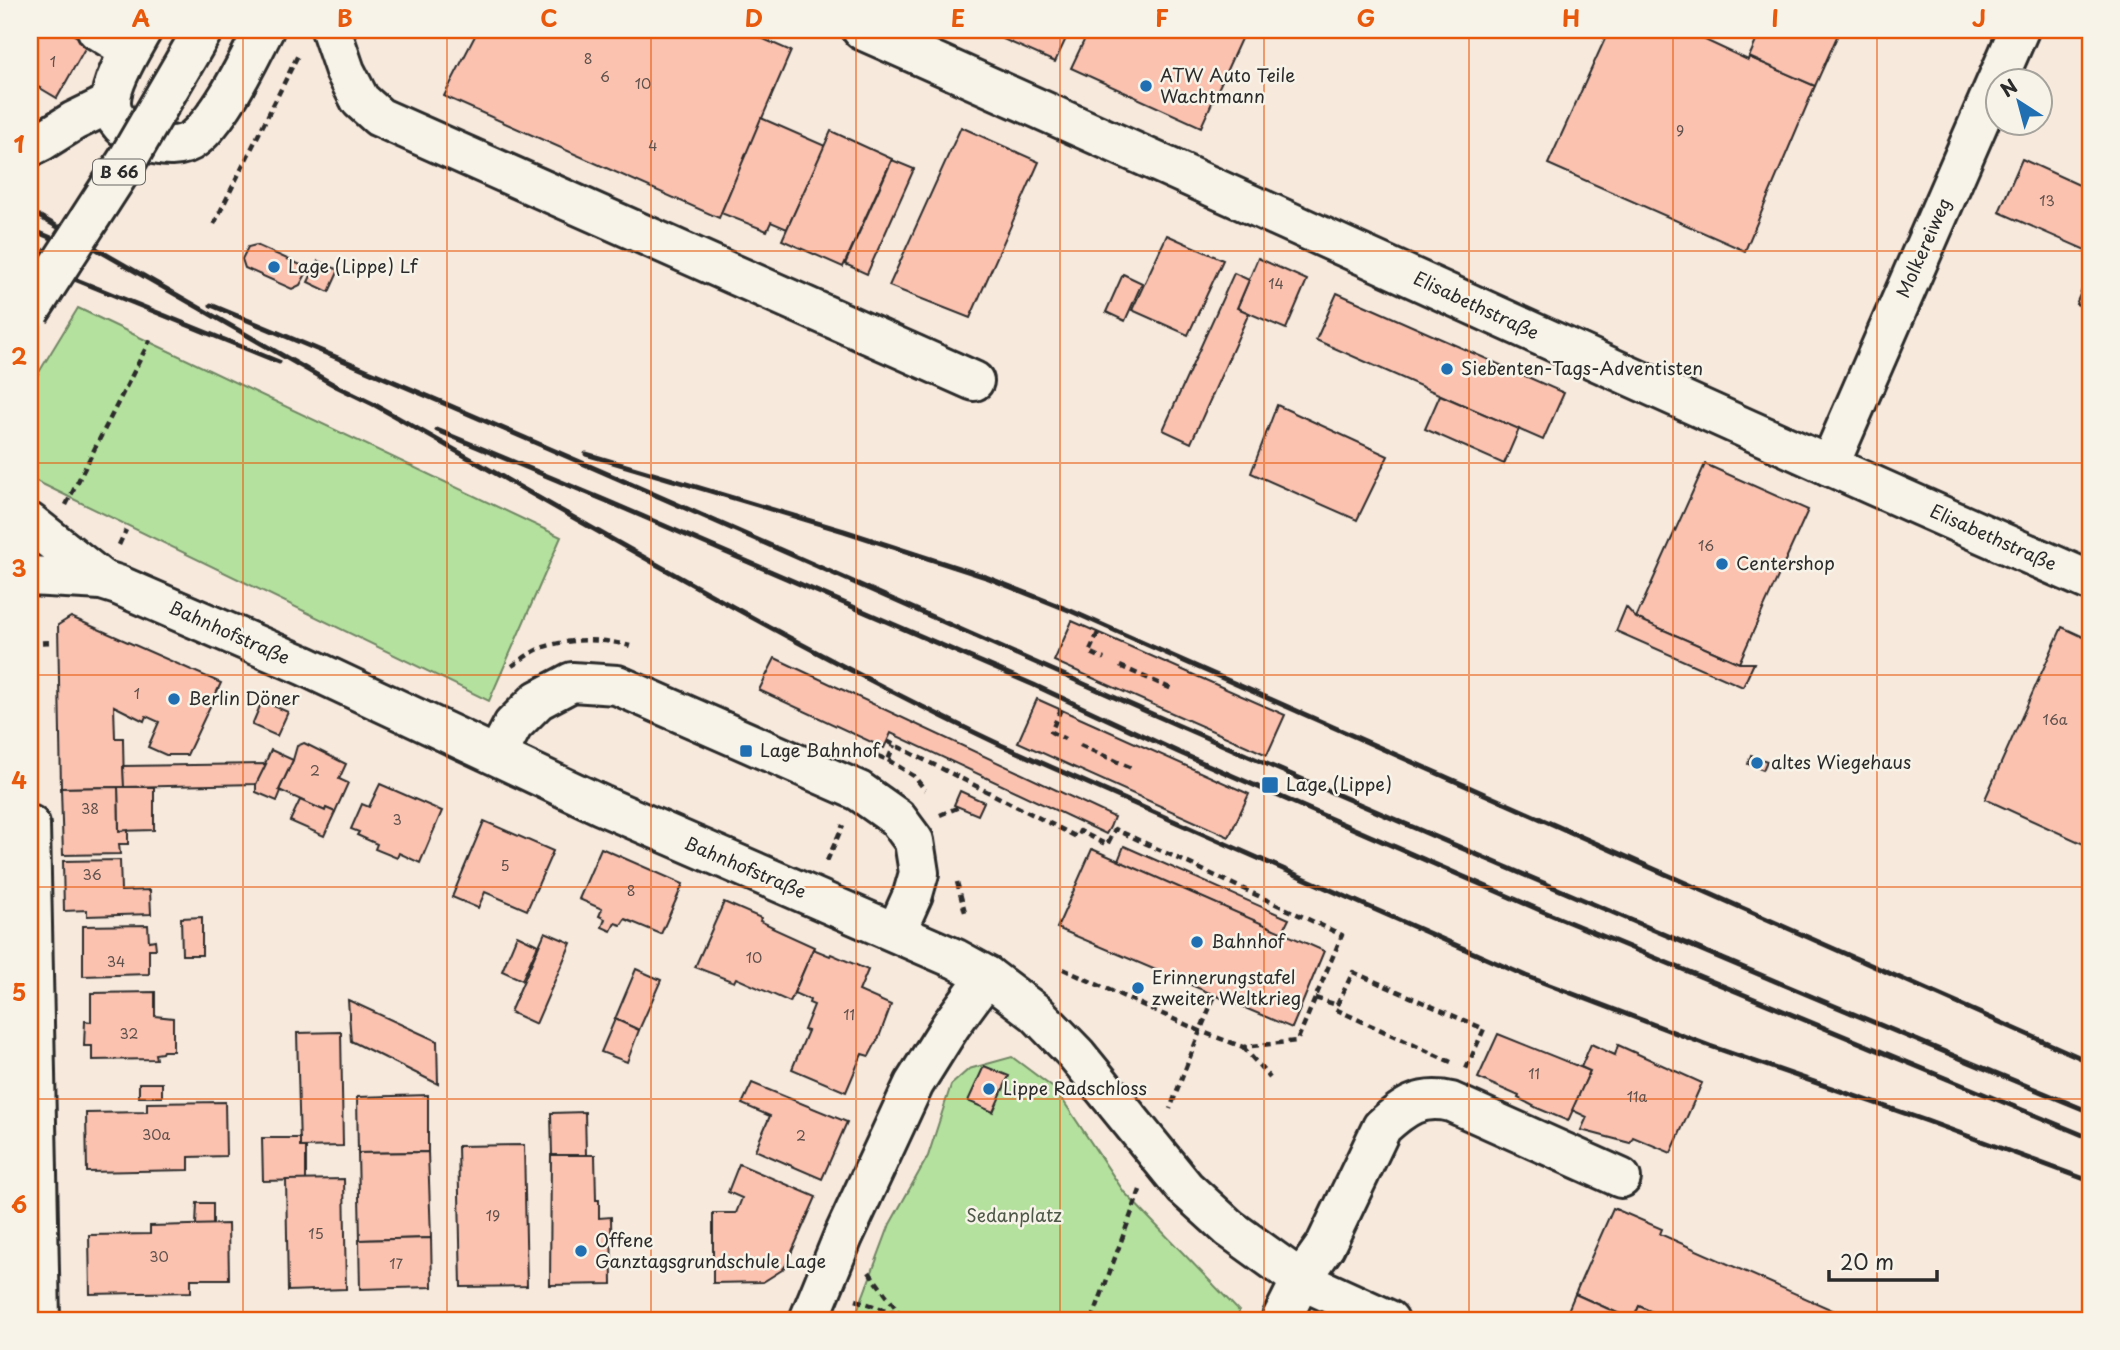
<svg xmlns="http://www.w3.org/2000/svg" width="2120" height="1350" font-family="'Playpen Sans',sans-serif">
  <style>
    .green { fill: #b4e19e; stroke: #708664; stroke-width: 2 }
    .building { fill: #fbc2b0; stroke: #2b2b2b; stroke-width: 2 }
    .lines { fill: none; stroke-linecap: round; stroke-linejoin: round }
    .minor-casing { stroke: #2b2b2b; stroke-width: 44 }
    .major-casing { stroke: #2b2b2b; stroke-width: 44 }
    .path { stroke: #2b2b2b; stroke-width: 4.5; stroke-dasharray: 7 5; stroke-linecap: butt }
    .minor { stroke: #f7f3e8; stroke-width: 38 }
    .major { stroke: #f7f3e8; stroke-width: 38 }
    .rail { stroke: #2b2b2b; stroke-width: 5 }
    .major-bridge-casing { stroke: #2b2b2b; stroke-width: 44; stroke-linecap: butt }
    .major-bridge { stroke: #f7f3e8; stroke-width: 38 }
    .grid { fill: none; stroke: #e8590c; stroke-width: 2; stroke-opacity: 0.55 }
    .poi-dot { fill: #1f6fb2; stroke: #f7f3e8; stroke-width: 2.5 }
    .labels { text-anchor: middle; stroke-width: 5; stroke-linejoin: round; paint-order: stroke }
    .number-label { font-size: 14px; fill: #5f514c }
    .shield { fill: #f7f3e8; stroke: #686764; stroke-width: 2 }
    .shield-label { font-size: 16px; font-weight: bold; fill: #2b2b2b }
    .poi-label { font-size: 18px; fill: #2b2b2b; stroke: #f7f3e8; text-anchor: start }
    .street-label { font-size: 18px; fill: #2b2b2b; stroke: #f7f3e8 }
    .park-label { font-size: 18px; fill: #4d5848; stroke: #f7f3e8 }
    .neatline { fill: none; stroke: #e8590c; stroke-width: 2.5 }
    .grid-label { font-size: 23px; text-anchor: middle; font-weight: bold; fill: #e8590c }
  </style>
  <rect width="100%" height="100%" fill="#f8e9dd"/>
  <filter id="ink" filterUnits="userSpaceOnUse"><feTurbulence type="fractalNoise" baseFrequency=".0143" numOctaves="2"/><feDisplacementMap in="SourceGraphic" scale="14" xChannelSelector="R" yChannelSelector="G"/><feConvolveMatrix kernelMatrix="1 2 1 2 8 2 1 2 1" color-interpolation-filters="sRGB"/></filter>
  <g filter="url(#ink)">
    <g class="green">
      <polygon points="78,308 561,537 489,701 30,478 30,387"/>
      <polygon points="1012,1057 1056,1090 1124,1192 1239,1311 1238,1320 854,1320 890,1224 928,1156 951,1085 969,1069"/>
    </g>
    <g class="building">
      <polygon points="30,30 65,30 88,43 57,98 30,82"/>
      <polygon points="478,30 743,30 791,51 719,218 444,96"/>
      <polygon points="1007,30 1070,30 1055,62 1003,39"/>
      <polygon points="1089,30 1245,30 1201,127 1071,68"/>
      <polygon points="1609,30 1691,30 1690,33 1748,60 1749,57 1815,86 1745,251 1548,164"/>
      <polygon points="1761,30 1840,30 1815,86 1749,57"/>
      <polygon points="761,118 825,146 787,229 771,222 767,231 721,213"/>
      <polygon points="961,127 1039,162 970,318 889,286"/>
      <polygon points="831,131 892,159 843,267 782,240"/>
      <polygon points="2022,159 2090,190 2090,252 1999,212"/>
      <polygon points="892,160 914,169 867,274 845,264"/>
      <polygon points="1167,235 1223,260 1188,335 1132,310"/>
      <polygon points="256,245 303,266 306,274 300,285 292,289 245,268 242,259 248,247"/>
      <polygon points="1258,258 1307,280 1286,329 1237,308"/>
      <polygon points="318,261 339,270 329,292 308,282"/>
      <polygon points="2090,271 2090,310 2076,304"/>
      <polygon points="1234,273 1249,280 1237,308 1249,313 1191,443 1163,430"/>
      <polygon points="1123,274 1142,283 1125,321 1106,312"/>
      <polygon points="1337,293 1564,393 1543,440 1316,340"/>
      <polygon points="1440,395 1519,429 1504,464 1425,429"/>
      <polygon points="1277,405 1388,456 1357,520 1251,473"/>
      <polygon points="1705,464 1808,510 1739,663 1636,618"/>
      <polygon points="1626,607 1636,618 1739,663 1754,663 1743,687 1616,631"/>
      <polygon points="71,617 221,683 187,755 166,755 148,747 159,722 146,716 144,721 114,706 115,738 123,738 123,740 124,787 61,788 58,625"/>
      <polygon points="1072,621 1285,715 1267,755 1054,661"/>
      <polygon points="2062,627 2090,640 2090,847 1985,799"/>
      <polygon points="775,658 1114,817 1110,827 1106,834 891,733 884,748 759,690"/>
      <polygon points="1037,699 1249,794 1229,837 1018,742"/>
      <polygon points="262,701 288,712 277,736 252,725"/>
      <polygon points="304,743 346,764 339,779 348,783 335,812 326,808 325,811 279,790 293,760 297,746"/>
      <polygon points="271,750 293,760 279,790 281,791 277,801 256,792 256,784"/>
      <polygon points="1751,755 1767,761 1763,770 1748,764"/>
      <polygon points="266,764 256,784 124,787 123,766"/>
      <polygon points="380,784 442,811 420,863 399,853 397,858 375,849 377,844 357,835 359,832 351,829 362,804 369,807"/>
      <polygon points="118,787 154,787 154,830 119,831"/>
      <polygon points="118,787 119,831 128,830 128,844 119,844 120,854 63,855 61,788"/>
      <polygon points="960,791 984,802 978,815 954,805"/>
      <polygon points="300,800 325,811 326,808 335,812 324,836 290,821"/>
      <polygon points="484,821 553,851 527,910 485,892 478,908 452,897"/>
      <polygon points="1124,846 1289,919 1282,933 1118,861"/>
      <polygon points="601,848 683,884 661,934 625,919 621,925 615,923 611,931 602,927 605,919 599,916 602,909 579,899"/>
      <polygon points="1092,849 1324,951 1292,1028 1057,928"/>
      <polygon points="120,860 121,891 150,890 151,914 87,916 87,910 64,911 63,861"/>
      <polygon points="724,902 761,918 760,921 773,927 772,928 814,947 790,1002 736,978 734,982 695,967"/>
      <polygon points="202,917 202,955 182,955 181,918"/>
      <polygon points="148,925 149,941 155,940 156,949 149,949 149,974 83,976 83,926"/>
      <polygon points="545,932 571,943 536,1024 510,1012"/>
      <polygon points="517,935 538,945 522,980 502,971"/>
      <polygon points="813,949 830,956 831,954 868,970 859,991 891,1005 879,1037 869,1056 862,1054 846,1092 792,1069 808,1031 804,1030 814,1005 809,1003 810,1000 794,993"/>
      <polygon points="636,969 661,980 639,1030 615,1019"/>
      <polygon points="155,992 155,1016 173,1018 173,1051 163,1051 162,1053 155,1054 156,1059 92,1060 92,1046 84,1046 85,1021 91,1022 91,993"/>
      <polygon points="348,1000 437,1041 438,1084 351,1041"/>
      <polygon points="615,1019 639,1030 627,1062 601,1052"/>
      <polygon points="341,1032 343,1146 300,1147 297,1033"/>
      <polygon points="1498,1034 1590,1071 1568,1121 1537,1108 1518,1098 1519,1096 1478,1078"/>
      <polygon points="1591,1044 1615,1055 1618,1045 1702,1083 1671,1153 1633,1137 1630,1143 1581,1130 1587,1117 1572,1110 1590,1071 1581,1067"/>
      <polygon points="984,1066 1009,1076 993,1112 968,1101"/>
      <rect x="139" y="1083" width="23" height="14"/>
      <polygon points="752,1083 847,1122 822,1179 755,1150 770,1116 742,1104"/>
      <polygon points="428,1095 428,1152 358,1153 357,1097"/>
      <polygon points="225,1102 226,1156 189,1157 189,1170 87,1172 86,1113 147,1112 147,1103"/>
      <polygon points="585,1112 586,1155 552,1155 551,1113"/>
      <polygon points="262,1138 300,1138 300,1147 306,1147 306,1180 263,1181"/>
      <polygon points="524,1145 527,1286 461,1287 458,1146"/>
      <polygon points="428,1152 431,1238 360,1240 358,1153"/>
      <polygon points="551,1155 595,1155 596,1200 599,1200 599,1218 611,1217 612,1284 550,1285"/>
      <polygon points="739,1164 816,1197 786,1265 782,1270 763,1282 713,1283 713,1213 736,1213 742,1198 728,1192"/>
      <polygon points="344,1179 346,1289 288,1291 286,1180"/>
      <polygon points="197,1203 213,1203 213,1225 196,1225"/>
      <polygon points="1613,1208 1662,1229 1660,1234 1855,1320 1670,1320 1639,1306 1633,1320 1575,1294"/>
      <polygon points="228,1224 229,1279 191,1279 191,1292 90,1294 89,1235 150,1234 150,1226"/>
      <polygon points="431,1238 432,1287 360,1289 359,1240"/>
      <polygon points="1575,1294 1633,1320 1564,1320"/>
      <polygon points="1639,1306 1669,1320 1633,1320"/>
    </g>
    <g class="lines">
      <defs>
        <g id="minor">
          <polyline points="97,30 130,50"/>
          <path d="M142,30C132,48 110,82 111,103C113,136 170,159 195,138C223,115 247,62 264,30"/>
          <polyline points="331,30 345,71 360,100 379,117 974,381"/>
          <path d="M862,30C1272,211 1679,402 2090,581"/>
          <polyline points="30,147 42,141 74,121 111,103"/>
          <polyline points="1829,466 2019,30"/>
          <polyline points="497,755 513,725 538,700 572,682 617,685 859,791 897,818 914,841 919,873 913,894 896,932"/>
          <polyline points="30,825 40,1320"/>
          <polyline points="809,1320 843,1237 914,1084 951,1025 987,976"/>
          <path d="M1281,1320L1301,1280L1325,1246L1382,1127C1404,1107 1420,1095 1451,1102L1621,1178"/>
        </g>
        <g id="major">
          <polyline points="30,523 102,580"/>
          <polyline points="30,576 102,580 118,585 305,666 601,805 956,959 987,976 1036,1013 1076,1054 1185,1188 1229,1228 1301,1280 1389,1320"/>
        </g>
      </defs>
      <use href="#minor" class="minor-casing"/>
      <use href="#major" class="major-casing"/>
      <g class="path">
        <polyline points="214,224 299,53"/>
        <polyline points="66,505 150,340"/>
        <polyline points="119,545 126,530"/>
        <polyline points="1098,633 1089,652 1104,659"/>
        <polyline points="30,643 52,642"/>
        <path d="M512,666C521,660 531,652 541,648C569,638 602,638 630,646"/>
        <polyline points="1120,666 1172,689"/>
        <polyline points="1061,709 1051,732 1065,739"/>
        <polyline points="887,741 1077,837 1080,831 1107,845 1115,829 1342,935 1297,1041 1243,1047 1200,1031 1170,1109"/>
        <polyline points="1080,745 1134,769"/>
        <polyline points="878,756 888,760 894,745"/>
        <polyline points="888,760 914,776 925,790"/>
        <polyline points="940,815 959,807"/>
        <polyline points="827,861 843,825"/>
        <polyline points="957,882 965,912"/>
        <polyline points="1063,969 1200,1031 1215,995"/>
        <polyline points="1315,998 1337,1005"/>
        <polyline points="1243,1047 1270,1078"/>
        <polyline points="1451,1062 1335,1009 1353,972 1484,1029 1466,1069"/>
        <polyline points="869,1272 901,1315"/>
        <polyline points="856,1300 915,1320"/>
        <polyline points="1092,1320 1140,1190"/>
      </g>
      <use href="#minor" class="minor"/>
      <use href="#major" class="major"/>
      <g class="rail">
        <path d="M30,211L336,386L375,405C582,521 787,644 1001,745L1526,976L1710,1046L1927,1121L2090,1181"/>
        <polyline points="30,229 85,252"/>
        <polyline points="30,261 279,362"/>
        <path d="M211,305C540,441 865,588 1191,731C1489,861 1789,988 2090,1112"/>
        <polyline points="437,430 607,501 1034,685 1178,752 1542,911 2090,1138"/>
        <polyline points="586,454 844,531 986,577 1071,611 2090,1062"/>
      </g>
      <defs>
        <polyline id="major-bridge" points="30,311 128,159 203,30"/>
      </defs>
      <use href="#major-bridge" class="major-bridge-casing"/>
      <use href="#major-bridge" class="major-bridge"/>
    </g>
  </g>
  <path class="grid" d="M243,30V1320M447,30V1320M651,30V1320M856,30V1320M1060,30V1320M1264,30V1320M1469,30V1320M1673,30V1320M1877,30V1320M30,251H2090M30,463H2090M30,675H2090M30,887H2090M30,1099H2090"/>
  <g class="poi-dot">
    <circle cx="1146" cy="86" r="7"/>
    <circle cx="274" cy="267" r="7"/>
    <circle cx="1447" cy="369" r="7"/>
    <circle cx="1722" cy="564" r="7"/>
    <circle cx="174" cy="699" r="7"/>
    <rect x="739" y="744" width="14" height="14" rx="3.5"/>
    <circle cx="1757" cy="763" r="7"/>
    <rect x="1261" y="776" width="18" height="18" rx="3.5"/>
    <circle cx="1197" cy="942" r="7"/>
    <circle cx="1138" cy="988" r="7"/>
    <circle cx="989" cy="1089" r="7"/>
    <circle cx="581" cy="1251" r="7"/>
  </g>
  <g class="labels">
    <g class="number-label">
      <text x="588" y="64">8</text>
      <text x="53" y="67">1</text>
      <text x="605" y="82">6</text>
      <text x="643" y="89">10</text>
      <text x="1680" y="136">9</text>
      <text x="653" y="151">4</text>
      <text x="2047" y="206">13</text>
      <text x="1276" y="289">14</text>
      <text x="1706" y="551">16</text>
      <text x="137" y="699">1</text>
      <text x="2055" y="725">16a</text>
      <text x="315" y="776">2</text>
      <text x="90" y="814">38</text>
      <text x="397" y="825">3</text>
      <text x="505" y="871">5</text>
      <text x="92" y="880">36</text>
      <text x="631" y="896">8</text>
      <text x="754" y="963">10</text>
      <text x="116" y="967">34</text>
      <text x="849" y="1020">11</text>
      <text x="129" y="1039">32</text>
      <text x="1534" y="1079">11</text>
      <text x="1637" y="1102">11a</text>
      <text x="156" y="1140">30a</text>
      <text x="801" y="1141">2</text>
      <text x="493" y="1221">19</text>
      <text x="316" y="1239">15</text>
      <text x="159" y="1262">30</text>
      <text x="396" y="1269">17</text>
    </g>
    <rect class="shield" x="93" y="159.5" width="52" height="25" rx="5"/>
    <g class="shield-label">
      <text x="119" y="178">B 66</text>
    </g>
    <g class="poi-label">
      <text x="1160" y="82">ATW Auto Teile<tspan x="1160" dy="21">Wachtmann</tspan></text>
      <text x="288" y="273">Lage (Lippe) Lf</text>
      <text x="1461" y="375">Siebenten-Tags-Adventisten</text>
      <text x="1736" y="570">Centershop</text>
      <text x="188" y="705">Berlin Döner</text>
      <text x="760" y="757">Lage Bahnhof</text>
      <text x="1771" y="769">altes Wiegehaus</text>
      <text x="1286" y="791">Lage (Lippe)</text>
      <text x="1211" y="948">Bahnhof</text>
      <text x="1152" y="984">Erinnerungstafel<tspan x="1152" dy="21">zweiter Weltkrieg</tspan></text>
      <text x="1003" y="1095">Lippe Radschloss</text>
      <text x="595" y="1247">Offene<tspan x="595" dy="21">Ganztagsgrundschule Lage</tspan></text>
    </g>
    <g class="street-label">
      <text transform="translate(1924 248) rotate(-66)" y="6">Molkereiweg</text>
      <text transform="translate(1476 306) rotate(25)" y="6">Elisabethstraße</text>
      <text transform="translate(1993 538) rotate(24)" y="6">Elisabethstraße</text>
      <text transform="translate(229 633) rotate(24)" y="6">Bahnhofstraße</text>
      <text transform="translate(745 868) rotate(23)" y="6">Bahnhofstraße</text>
    </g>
    <g class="park-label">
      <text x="1014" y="1222">Sedanplatz</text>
    </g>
  </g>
  <rect width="2120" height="1350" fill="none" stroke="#f7f3e8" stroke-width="77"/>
  <g transform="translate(2019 102) rotate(324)"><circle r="33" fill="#f7f3e8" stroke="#a5a39c" stroke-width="2"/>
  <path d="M0-5L12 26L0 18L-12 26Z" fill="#1f6fb2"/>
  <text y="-10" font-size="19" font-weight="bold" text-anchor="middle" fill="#2b2b2b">N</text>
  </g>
  <path d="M1829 1270v10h108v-10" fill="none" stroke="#2b2b2b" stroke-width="3.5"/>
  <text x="1840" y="1270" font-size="21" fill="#2b2b2b" stroke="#f7f3e8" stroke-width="5" paint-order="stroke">20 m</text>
  <rect x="38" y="38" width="2044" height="1274" class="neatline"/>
  <g class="grid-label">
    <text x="141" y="27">A</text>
    <text x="345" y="27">B</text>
    <text x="549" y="27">C</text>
    <text x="754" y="27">D</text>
    <text x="958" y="27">E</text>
    <text x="1162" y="27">F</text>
    <text x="1366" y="27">G</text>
    <text x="1571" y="27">H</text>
    <text x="1775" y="27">I</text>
    <text x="1979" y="27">J</text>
    <text x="19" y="153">1</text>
    <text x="19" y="365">2</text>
    <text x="19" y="577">3</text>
    <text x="19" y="789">4</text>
    <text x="19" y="1001">5</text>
    <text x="19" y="1213">6</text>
  </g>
</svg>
